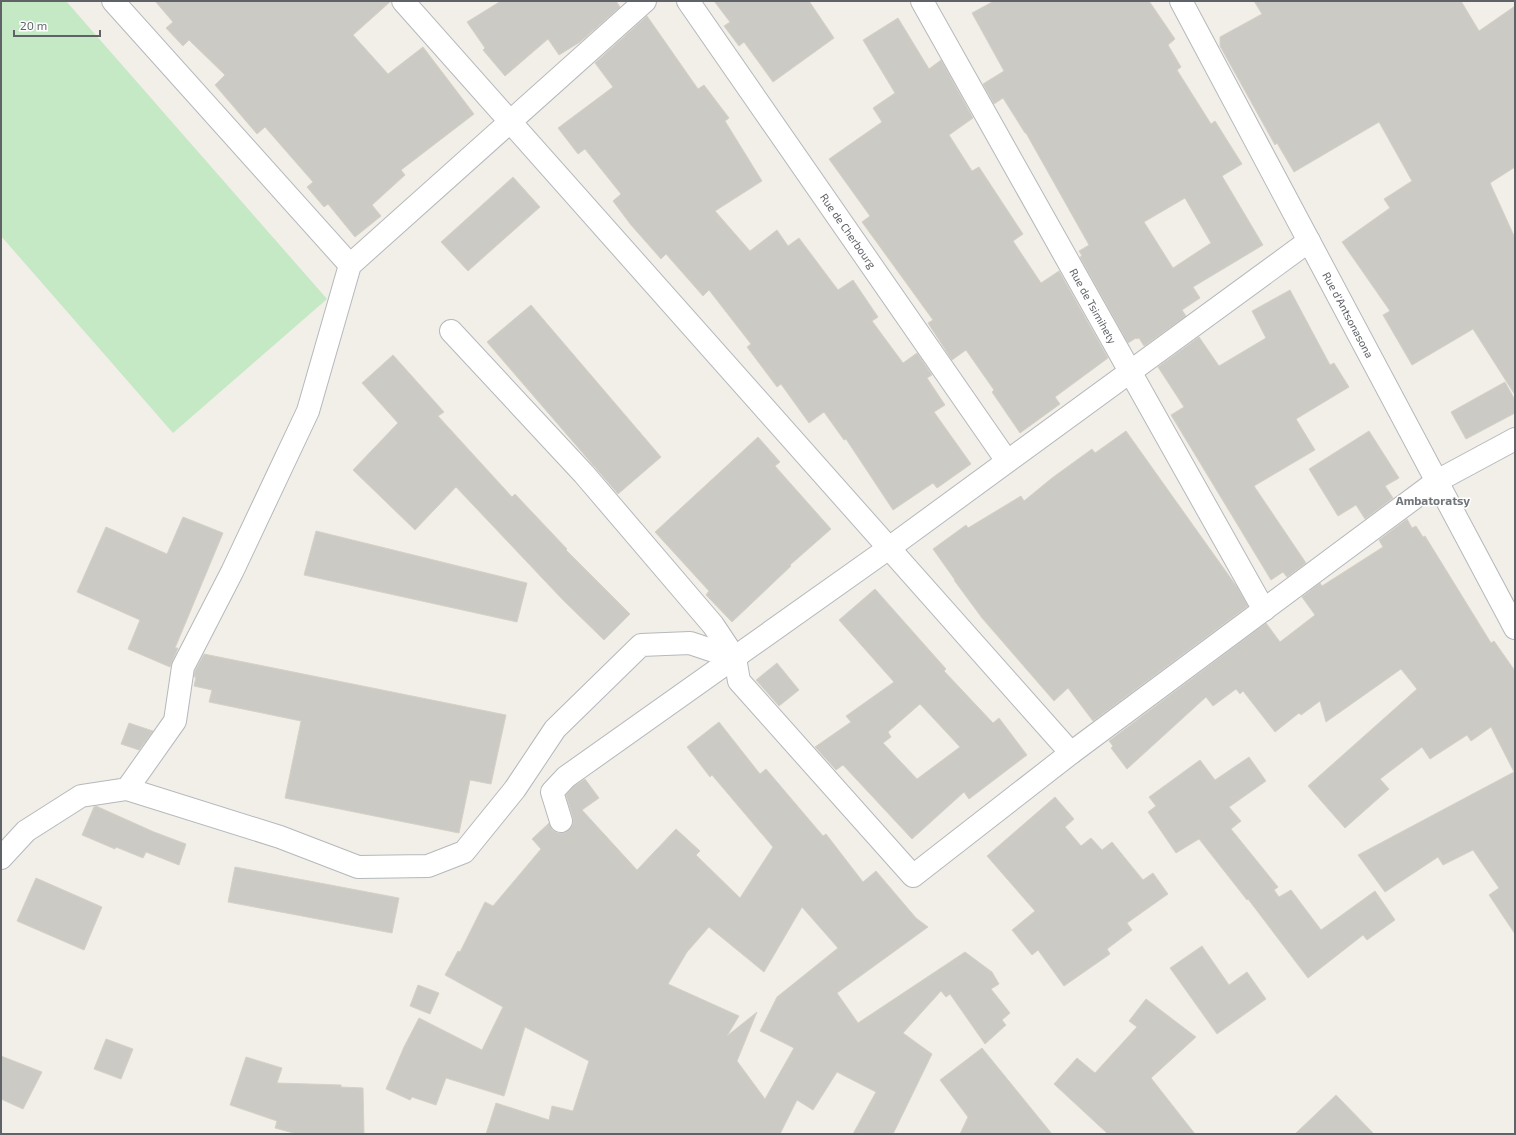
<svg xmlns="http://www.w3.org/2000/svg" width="1516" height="1135" font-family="'Exo 2',sans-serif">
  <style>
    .green { fill: #c5e8c5 }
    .building { fill: #cccac5; stroke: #d6d1c6; fill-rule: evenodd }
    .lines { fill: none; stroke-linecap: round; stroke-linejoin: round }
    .minor-casing { stroke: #b5b8bc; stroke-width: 24 }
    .minor { stroke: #fff; stroke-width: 22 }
    .labels { text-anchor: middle; stroke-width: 3; stroke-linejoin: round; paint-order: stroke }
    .street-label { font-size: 11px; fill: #5f6368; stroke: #fff }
    .neighbourhood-label { font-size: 12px; font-weight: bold; fill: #70757a; stroke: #fff }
  </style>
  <rect width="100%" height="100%" fill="#f1efe8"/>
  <polygon class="green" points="1,1 66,1 327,299 173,433 1,236"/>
  <g class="building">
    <polygon points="155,1 391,1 353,35 388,74 423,47 474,114 401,170 405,175 372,205 381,216 355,237 328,204 324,207 307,187 313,182 265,127 257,134 215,85 225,75 189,40 183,46 166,28 173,22"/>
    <polygon points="501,1 616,1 620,7 580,42 559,55 548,39 505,76 483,50 485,48 467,22"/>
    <polygon points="714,1 809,1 834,38 773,82 744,42 739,46 724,26 730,22"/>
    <path d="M994,1H1149L1175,39L1168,45L1181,67L1177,70L1211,124L1215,121L1242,164L1222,176L1263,245L1193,287L1200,298L1182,310L1186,316L1144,346L1139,338L1137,339L1136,338L1128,343L1080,257L1082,256L1079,251L1089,245L1026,133H1025L1003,98L994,104L983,84L1004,71L972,13ZM1185,198L1211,243L1173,268L1144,222Z"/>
    <polygon points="1254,1 1461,1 1479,31 1515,6 1515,167 1490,183 1515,238 1515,395 1473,329 1412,365 1383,315 1390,311 1342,242 1390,208 1384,199 1412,181 1379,122 1294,172 1277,143 1275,145 1220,46 1220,37 1262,14"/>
    <polygon points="647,16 698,89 704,85 729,118 725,121 762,181 715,211 750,251 777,230 788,246 799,238 838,290 853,280 878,317 872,321 903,363 917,353 932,375 927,378 945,405 934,412 971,464 937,488 933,483 893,510 846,439 844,440 824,412 809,423 781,384 777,387 747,347 751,344 709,290 703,296 666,254 661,259 631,225 613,201 621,194 585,149 578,154 558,128 613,87 595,63"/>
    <polygon points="898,18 929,69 941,60 973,118 949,135 972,171 979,167 1023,234 1013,241 1041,283 1059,271 1108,358 1055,397 1060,404 1020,433 992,392 994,390 966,350 952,360 928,323 933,320 862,222 870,216 829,159 882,122 873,108 895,93 863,40"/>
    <polygon points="513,177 540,207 468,271 441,242"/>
    <polygon points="1290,290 1330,365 1334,363 1349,387 1296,419 1315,450 1254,486 1306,563 1287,577 1283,572 1271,580 1171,415 1184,407 1158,367 1199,337 1219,366 1266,338 1252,311"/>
    <polygon points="531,305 661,457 618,494 487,342"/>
    <polygon points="393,355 444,412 438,416 512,497 515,494 567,549 566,550 630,614 604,640 562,599 456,487 415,530 353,470 398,423 362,383"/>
    <polygon points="1505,382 1515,400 1515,413 1466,439 1451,412"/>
    <polygon points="1126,431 1237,587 1248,606 1093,721 1068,688 1054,701 982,618 954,580 955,580 933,549 966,525 968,528 1021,496 1024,501 1052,478 1092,449 1095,453"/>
    <polygon points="1369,431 1399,478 1385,486 1393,498 1365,519 1356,505 1338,516 1309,469"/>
    <polygon points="758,437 780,462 775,466 831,529 790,565 791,566 732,622 706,595 709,591 655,532"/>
    <polygon points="183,517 223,533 175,648 178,648 170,667 128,649 140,620 77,592 106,527 167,554"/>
    <polygon points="1407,519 1412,528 1416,526 1423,537 1425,536 1491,643 1494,641 1515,671 1515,934 1489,895 1499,888 1473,850 1443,865 1438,857 1385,892 1358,855 1514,772 1491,727 1471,741 1467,735 1430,759 1422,747 1380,779 1389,789 1345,828 1308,786 1417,689 1401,669 1326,722 1320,701 1301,715 1299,713 1275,732 1243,691 1240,694 1236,689 1213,706 1206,697 1127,769 1111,748 1113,746 1109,741 1266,623 1280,642 1315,615 1302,597 1320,583 1322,586 1383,547 1379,540"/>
    <polygon points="316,531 527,583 517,622 304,575"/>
    <path d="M875,589L946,669L944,671L993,723L999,718L1027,755L969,799L964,792L912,839L843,765L836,770L815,747L851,722L846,716L894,682L839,620ZM920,704L960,747L917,779L883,743L891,737L888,732Z"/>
    <polygon points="204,654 506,715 491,784 470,780 459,833 285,798 301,721 209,702 212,690 194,686 196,677 194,677 195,671"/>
    <polygon points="777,663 799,690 779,706 756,680"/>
    <path d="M719,722L760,774L766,769L823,836L826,834L863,882L876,871L916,918L928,927L837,993L858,1023L965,952L992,972L999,984L991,989L1010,1013L1002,1020L1006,1025L985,1044L950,994L946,997L941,991L903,1033L932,1054L893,1134H853L876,1092L837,1072L813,1110L797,1100L780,1134H486L496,1103L549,1120L552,1106L573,1111L589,1061L525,1027L504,1096L446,1078L436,1105L412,1097L410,1100L386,1089L404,1047L419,1018L482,1050L503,1007L445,975L458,951L460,952L485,902L493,906L541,849L532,839L549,823L552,830L558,833H564L570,829L573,824V818L566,795L574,786L585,779L599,798L582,810L637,870L676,829L700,851L696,855L740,898L773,847L712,775L710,777L687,747ZM802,907L838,948L777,997L760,1031L794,1048L765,1099L737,1061L757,1012L727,1036L739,1016L668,984L687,952L709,927L764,972Z"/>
    <polygon points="129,723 153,731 139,750 121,744"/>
    <polygon points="1249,757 1266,781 1229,807 1241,821 1231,829 1278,887 1274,890 1279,897 1291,890 1321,930 1375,891 1395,920 1367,940 1363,935 1308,978 1248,899 1247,900 1199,839 1176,853 1148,812 1156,806 1149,797 1200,760 1215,780"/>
    <polygon points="1055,797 1074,819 1065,827 1081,846 1091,838 1102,850 1112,842 1143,880 1153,873 1168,894 1127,923 1132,930 1107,949 1110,954 1064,986 1038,950 1032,955 1012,930 1035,911 987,856"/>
    <polygon points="96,806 154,832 186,844 179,865 146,852 143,858 116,847 115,849 82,835 94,807"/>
    <polygon points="235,867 399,898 392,933 228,902"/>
    <polygon points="36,878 102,907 84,950 17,921"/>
    <polygon points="1202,946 1229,985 1247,972 1266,999 1217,1034 1170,968"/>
    <polygon points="418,985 439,993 430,1014 410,1006"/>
    <polygon points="1146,999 1196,1037 1151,1078 1195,1134 1108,1134 1054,1084 1077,1058 1095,1073 1137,1027 1129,1021"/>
    <polygon points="106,1039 133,1049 121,1079 94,1069"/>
    <polygon points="982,1048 1052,1134 960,1134 968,1117 940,1080"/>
    <polygon points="1,1056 42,1072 23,1109 1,1099"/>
    <polygon points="246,1057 282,1068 277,1083 341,1085 341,1087 363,1088 364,1134 297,1134 275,1128 277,1121 230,1105"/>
    <polygon points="1336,1095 1374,1134 1295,1134"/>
  </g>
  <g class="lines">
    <defs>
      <g id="minor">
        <polyline points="113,1 350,265"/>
        <polyline points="403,1 1071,753"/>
        <polyline points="688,1 1007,461"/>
        <polyline points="922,1 1264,610"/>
        <polyline points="1181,1 1515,628"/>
        <polyline points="451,331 584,474 713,625 735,658 739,681 913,876 1071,753 1437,481 1515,439"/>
        <polyline points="127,789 280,837 358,867 428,866 464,852 515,789 555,729 641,645 690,643 735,658"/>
        <polyline points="561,821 552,792 566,777 889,548 1309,241"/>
        <polyline points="1,858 26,831 81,796 127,789 175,721 183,667 232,572 308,411 350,265 645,1"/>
      </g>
    </defs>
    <use href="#minor" class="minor-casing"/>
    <use href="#minor" class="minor"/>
  </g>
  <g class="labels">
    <g class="street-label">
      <text transform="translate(848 231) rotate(55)" y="4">Rue de Cherbourg</text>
      <text transform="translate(1093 306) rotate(61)" y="4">Rue de Tsimihety</text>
      <text transform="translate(1348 315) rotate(62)" y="4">Rue d'Antsonasona</text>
    </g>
    <g class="neighbourhood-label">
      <text x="1433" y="505">Ambatoratsy</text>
    </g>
  </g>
  <rect width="1516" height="1135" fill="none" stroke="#5f6368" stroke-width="4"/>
  <path d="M14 30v6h86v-6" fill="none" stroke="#5f6368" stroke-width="2"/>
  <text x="20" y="30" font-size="12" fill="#5f6368" stroke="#ffffff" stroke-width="3" paint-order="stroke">20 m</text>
</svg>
